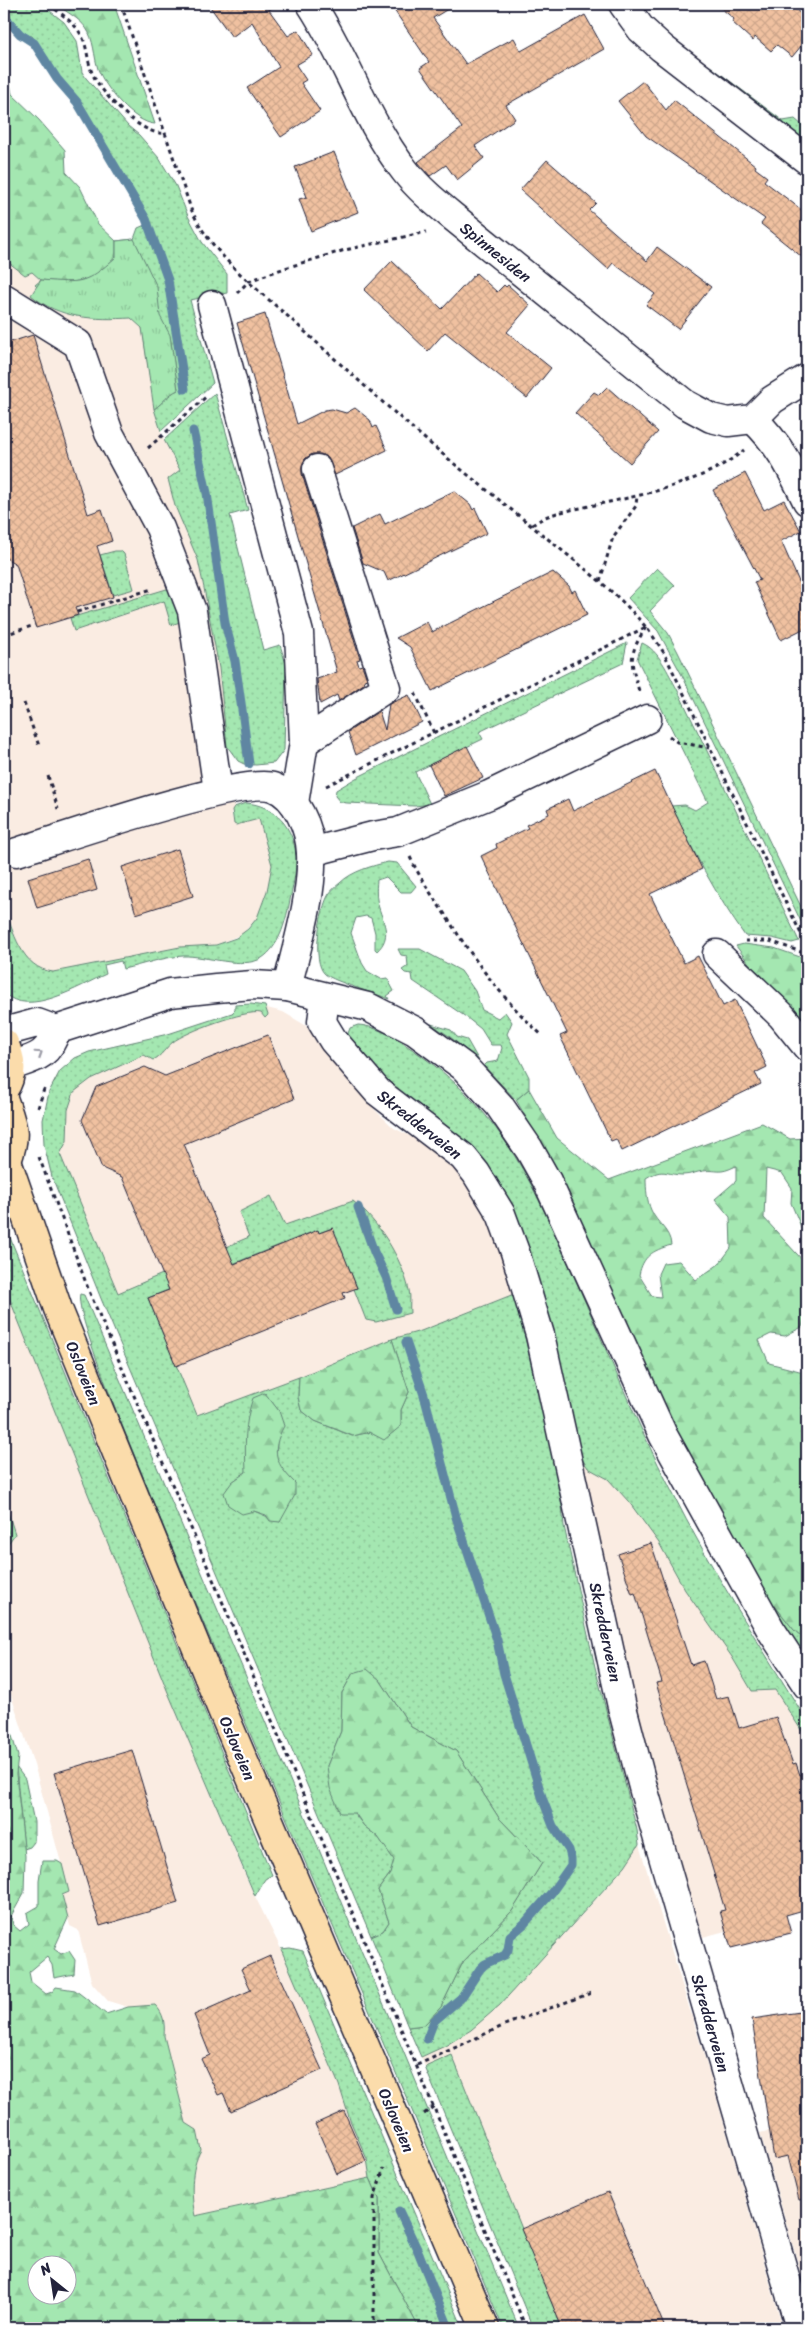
<svg xmlns="http://www.w3.org/2000/svg" width="811" height="2332" font-family="Sriracha,sans-serif">
  <style>
    .built { fill: #faece2 }
    .grass { fill: url(#grass-dots); stroke: #638476; fill-rule: evenodd }
    .forest { fill: url(#forest-firs); stroke: #638476; fill-rule: evenodd }
    .park { fill: url(#park-tufts); stroke: #638476 }
    .lines { fill: none; stroke-linecap: round; stroke-linejoin: round }
    .stream { stroke: #5e86a2; stroke-width: 9 }
    .building { fill: url(#building-cross-hatch); stroke: #22223b }
    .minor-casing { stroke: #22223b; stroke-width: 31 }
    .major-casing { stroke: #22223b; stroke-width: 31 }
    .path { stroke: #22223b; stroke-width: 3; stroke-dasharray: 4 4; stroke-linecap: butt }
    .minor { stroke: #fff; stroke-width: 28 }
    .major { stroke: #fbdcab; stroke-width: 28 }
    .oneway { stroke: #9c9ca7 }
    .labels { text-anchor: middle; stroke-width: 4.5; stroke-linejoin: round; paint-order: stroke }
    .street-label { font-size: 16px; fill: #22223b; stroke: #fff }
  </style>
  <defs>
    <pattern id="grass-dots" width="8" height="8" patternUnits="userSpaceOnUse" patternTransform="scale(1.25)"><rect width="8" height="8" fill="#a4e7b1"/><path d="M2 2h.1M6 6h.1" fill="none" stroke="#8dc699" stroke-width="1.8" stroke-linecap="round"/></pattern>
    <pattern id="forest-firs" width="22" height="20" patternUnits="userSpaceOnUse" patternTransform="scale(1.25)"><rect width="22" height="20" fill="#a4e7b1"/><path d="M5 1l3.5 6h-7zM16 11l3.5 6h-7z" fill="#8dc699"/></pattern>
    <pattern id="park-tufts" width="24" height="20" patternUnits="userSpaceOnUse" patternTransform="scale(1.25)"><rect width="24" height="20" fill="#a4e7b1"/><path d="M3 7l-1-3M5 7V3M7 7l1-3M15 17l-1-3M17 17v-4M19 17l1-3" fill="none" stroke="#8dc699"/></pattern>
    <pattern id="building-cross-hatch" width="8" height="8" patternUnits="userSpaceOnUse" patternTransform="scale(1.25)"><rect width="8" height="8" fill="#f0c1a0"/><path d="M0 0l8 8M0 8l8-8" fill="none" stroke="#cea68b"/></pattern>
  </defs>
  <rect width="100%" height="100%" fill="#fff"/>
  <filter id="ink" filterUnits="userSpaceOnUse"><feTurbulence type="fractalNoise" baseFrequency=".02" numOctaves="2"/><feDisplacementMap in="SourceGraphic" scale="10" xChannelSelector="R" yChannelSelector="G"/><feConvolveMatrix kernelMatrix="1 2 1 2 8 2 1 2 1" color-interpolation-filters="sRGB"/></filter>
  <g filter="url(#ink)">
    <g class="built">
      <polygon points="4,262 8,262 25,275 32,272 41,280 31,295 48,307 61,313 102,319 131,318 142,328 154,409 162,436 180,470 168,479 169,483 175,506 198,560 219,668 234,807 231,813 234,823 236,825 259,819 272,865 267,891 257,918 242,934 216,945 180,947 53,972 44,971 32,963 20,949 4,906"/>
      <polygon points="251,1004 283,1012 305,1025 374,1109 394,1128 432,1147 448,1161 472,1192 489,1222 505,1262 514,1294 421,1331 377,1345 160,1437 52,1177 44,1145 43,1120 53,1082 60,1071 75,1058 89,1052 168,1034 232,1013 235,1010 235,1005"/>
      <polygon points="4,1285 167,1690 249,1884 281,1949 339,2085 350,2120 367,2159 370,2178 195,2216 192,2192 197,2130 186,2123 164,2036 165,2024 155,2005 128,2007 108,2001 92,1983 78,1930 70,1926 62,1895 69,1892 35,1768 11,1695 4,1683 4,1549 15,1534 4,1500"/>
      <polygon points="582,1459 588,1468 608,1479 629,1502 659,1543 685,1590 732,1657 752,1691 775,1690 807,1739 807,1909 703,1937 678,1858 623,1664"/>
      <polygon points="639,1845 710,2075 783,2328 533,2328 421,2057 445,2046 471,2030 500,2005 607,1887 625,1866"/>
      <polygon points="807,2121 807,2294 760,2133"/>
    </g>
    <g class="grass">
      <path d="M4,4H41L64,22L77,41L82,72L86,78L128,126L139,135L159,158L176,186L188,216L202,242L227,274V293L190,300L213,383L161,431L154,409C163,403 168,394 178,390L170,336L163,339C158,355 172,359 161,379C158,385 158,389 152,392L141,320L137,312C113,304 100,312 78,312C65,312 51,305 41,298L38,288L35,285L41,280L53,281L50,285V289C55,295 60,296 67,293V289L82,290V283L76,281L94,277L116,257V241L134,239L138,228L145,225L150,219L89,119L80,100L62,81L32,36C20,35 4,15 4,4Z"/>
      <polygon points="710,66 783,121 795,119 803,126 807,121 807,140 797,136 707,70"/>
      <polygon points="215,393 248,510 230,515 263,650 280,645 286,664 284,750 274,763 256,765 244,764 238,761 227,746 219,668 204,588 198,560 175,506 168,479 180,470 164,440"/>
      <polygon points="115,551 121,551 124,554 134,589 113,595 100,555"/>
      <polygon points="657,568 675,585 650,611 668,633 678,652 807,919 807,934 682,675 658,631 628,598"/>
      <polygon points="170,588 180,622 171,625 164,601 74,631 70,618"/>
      <polygon points="627,643 623,663 479,732 483,739 415,772 430,804 415,806 347,803 340,802 335,796 336,790 356,778"/>
      <path d="M642,643C659,650 668,673 677,689L799,941L792,943L772,938L745,936C716,895 693,851 671,806L685,805L695,810L708,802L637,659Z"/>
      <path d="M246,803C274,805 294,827 296,856C297,871 292,889 289,905C285,923 279,947 262,958C243,970 205,955 183,956C163,957 142,965 123,969L121,961L104,965L106,974C79,986 29,1018 4,993V906C13,931 21,968 53,972L180,947L216,945L236,938L248,929L257,918L267,891L272,865L259,819L236,825L234,824L232,810L234,807Z"/>
      <path d="M388,862L397,863L416,886L411,892H401L386,877L377,880C376,890 376,899 379,908C384,924 392,937 377,951L375,949V933L371,918L366,916L356,918L351,933L362,963L367,971L381,979L387,978L394,991L387,996L389,999C374,993 335,982 325,974C311,962 320,908 329,894C332,890 336,886 340,883C352,871 372,866 388,862Z"/>
      <polygon points="398,949 420,949 461,971 475,991 482,1010 498,1018 505,1012 512,1022 507,1034 529,1077 529,1089 516,1100 484,1066 487,1063 498,1061 502,1048 501,1045 491,1045 481,1029 466,1017 413,981 412,974 405,973 402,970 408,966 407,956 401,955"/>
      <path d="M251,1004L265,1006L268,1015L265,1018L261,1013C247,1009 185,1032 173,1042C165,1048 162,1056 153,1060L144,1055L91,1079L74,1092L68,1110L67,1141L60,1154L118,1293L249,1237L239,1212L271,1196L285,1225L353,1201C379,1222 401,1257 409,1290C411,1297 409,1305 410,1313L376,1322L366,1320L354,1289L357,1288L332,1228L319,1233L317,1230L148,1298L197,1415L299,1377L298,1397L301,1410L315,1421L352,1436L401,1426V1410L409,1392L392,1339L421,1331L514,1294C524,1331 532,1368 541,1406C550,1446 561,1486 564,1526L595,1667L637,1830L639,1845L625,1866L500,2005L471,2030L445,2046L421,2057L408,2027L424,2025L441,2007L463,1962L512,1911L542,1863L499,1818L456,1751L411,1727L380,1680L367,1670L353,1673L342,1693L341,1731L327,1766L354,1813L364,1826L378,1837L395,1860L390,1874L378,1890L389,1922L383,1931L371,1936L102,1301L52,1177L44,1145L43,1120L49,1092L60,1071L75,1058L89,1052L168,1034L232,1013L235,1010V1005ZM265,1394L279,1411L276,1458L281,1469L295,1483L280,1522L254,1511L232,1482L246,1472Z"/>
      <polygon points="431,1024 451,1030 457,1037 467,1040 479,1061 449,1036"/>
      <path d="M358,1025C379,1026 402,1042 419,1054C506,1116 534,1187 576,1281C607,1351 636,1422 671,1490C711,1570 760,1645 807,1721V1739L775,1690L752,1691L732,1657L685,1590L659,1543L629,1502L608,1479L588,1468L582,1459L534,1273L411,1102L373,1066L347,1036L350,1028Z"/>
      <polygon points="4,1223 272,1875 265,1879 255,1896 167,1690 4,1285"/>
      <path d="M80,1294L84,1295L287,1773L519,2328H503C389,2049 264,1774 150,1494C139,1465 73,1313 80,1294Z"/>
      <polygon points="768,1597 794,1630 807,1641 807,1662"/>
      <polygon points="16,1767 25,1779 34,1822 34,1842 30,1847 24,1849"/>
      <polygon points="290,1948 303,1951 463,2328 419,2328 379,2253 379,2199 370,2178 367,2159 350,2120 339,2085 281,1949"/>
      <polygon points="452,2055 562,2328 533,2328 425,2067"/>
    </g>
    <g class="forest">
      <path d="M56,4H114L155,124C134,123 105,88 98,69C94,57 94,39 86,28C79,18 66,12 56,4Z"/>
      <polygon points="4,53 12,94 39,120 65,150 66,172 80,187 98,224 116,241 116,257 94,277 69,283 41,280 32,272 25,275 8,262 4,262"/>
      <polygon points="744,944 774,948 806,959 807,1031 773,995 736,946"/>
      <path d="M529,1089L557,1138L609,1180L762,1123L790,1139L807,1138V1241L791,1203L792,1188L782,1173L766,1169L764,1218L807,1265V1306L802,1327L785,1336L771,1334L759,1340L769,1363L807,1373V1641L794,1630L768,1597L696,1468L657,1391L559,1175L516,1100ZM736,1166V1181L715,1199L730,1217L731,1248L719,1264L696,1280L679,1261L663,1263L658,1274L661,1297L652,1296L639,1275C643,1256 652,1251 671,1245C670,1230 657,1224 651,1210C647,1201 646,1189 646,1178C664,1167 666,1175 683,1175C690,1175 696,1172 703,1171C719,1169 718,1175 736,1166Z"/>
      <polygon points="392,1339 409,1392 401,1410 401,1426 384,1440 369,1432 353,1436 315,1421 301,1410 298,1397 299,1377"/>
      <path d="M265,1393L279,1411L284,1426C270,1452 276,1464 295,1483V1495L280,1522L270,1521L266,1515L254,1511L242,1514L228,1505L224,1493L232,1482L246,1472C245,1446 244,1423 253,1398Z"/>
      <polygon points="4,1500 15,1534 4,1549"/>
      <polygon points="367,1669 380,1680 411,1727 456,1751 499,1818 542,1863 512,1911 463,1962 441,2007 424,2025 408,2027 371,1936 383,1931 389,1922 378,1890 390,1874 394,1860 378,1837 364,1826 355,1813 340,1813 330,1788 327,1766 341,1731 342,1693 353,1673"/>
      <path d="M4,1709L18,1756L16,1774L25,1856L24,1893L11,1916L13,1925L20,1931L29,1924L27,1913L39,1906V1880L42,1861H57L62,1864L69,1892L62,1895L68,1918L54,1949L61,1954L69,1951L75,1960L74,1974L54,1978L52,1965L47,1957L29,1972L31,1982L46,1994L52,1992L56,1987L75,1990L106,2014L128,2007L155,2005C164,2014 165,2023 164,2036L186,2123L197,2130L201,2150C190,2169 191,2196 195,2216L370,2178L379,2199V2253L419,2328H4ZM38,2264H68V2294H38Z"/>
    </g>
    <path class="park" d="M134,239L157,287L160,316L170,335L178,390C168,394 163,403 154,409L142,328L131,318C95,320 59,319 31,295L41,280C81,283 85,285 116,257V241Z"/>
    <g class="lines">
      <g class="stream">
        <polyline points="4,16 20,34 34,43 57,79 77,102 146,219 168,280 185,389"/>
        <polyline points="193,431 207,493 225,623 235,661 242,710 249,764"/>
        <polyline points="358,1207 374,1252 386,1277 396,1309"/>
        <polyline points="406,1342 424,1395 456,1517 497,1640 504,1674 543,1800 553,1826 569,1850 571,1858 571,1865 552,1892 524,1924 510,1936 508,1950 505,1955 485,1964 480,1969 461,1998 434,2021 427,2039"/>
        <polyline points="399,2211 418,2251 449,2328"/>
      </g>
    </g>
    <g class="building">
      <polygon points="208,4 277,4 269,10 288,36 298,30 313,55 296,65 306,80 301,83 320,111 281,137 247,88 279,67 252,22 232,37"/>
      <polygon points="390,4 456,4 433,18 466,64 514,38 521,51 585,15 604,49 506,105 515,119 475,146 484,158 457,180 446,165 430,176 418,162 462,128 420,68 429,62"/>
      <polygon points="716,4 789,4 807,19 807,39 792,57 777,45 771,51 755,37 753,41 732,22 734,19"/>
      <polygon points="643,81 666,110 674,100 756,166 755,168 767,177 764,181 807,214 807,261 761,224 765,219 646,136 618,101"/>
      <polygon points="334,152 358,212 311,231 299,199 307,197 295,167"/>
      <polygon points="547,160 596,203 589,210 647,261 657,247 711,287 678,329 646,305 655,294 613,263 608,269 520,190"/>
      <polygon points="392,261 442,309 476,273 497,292 504,285 506,287 508,285 530,305 507,332 551,368 527,398 445,332 428,351 364,290"/>
      <polygon points="265,314 297,424 325,410 332,409 346,413 355,408 370,420 373,428 376,426 387,450 335,475 328,458 321,454 312,454 305,459 302,465 302,474 360,659 357,660 359,666 362,665 367,679 364,680 365,683 339,701 337,695 320,704 317,679 337,672 237,323"/>
      <polygon points="33,335 88,514 102,509 112,541 97,546 113,597 75,608 78,615 36,628 16,564 4,557 4,344"/>
      <polygon points="607,387 658,432 630,463 575,413 594,392 599,395"/>
      <polygon points="745,473 764,510 784,500 801,531 781,541 800,584 807,581 807,627 781,640 754,582 760,580 713,490"/>
      <polygon points="454,491 470,504 473,510 475,508 487,533 388,581 384,572 363,563 352,528 380,514 385,524"/>
      <polygon points="553,572 569,586 572,592 575,590 587,615 432,691 410,647 396,638 427,622 432,632"/>
      <polygon points="409,695 422,722 356,755 348,732 379,711 385,730 389,704"/>
      <polygon points="467,746 483,778 444,796 429,765"/>
      <polygon points="655,771 702,869 650,894 684,963 698,956 723,1006 735,1000 767,1067 755,1073 761,1084 622,1151 616,1139 611,1141 560,1036 567,1033 481,856 497,848 496,844 528,828 526,825 549,814 547,809 568,799 573,811"/>
      <polygon points="178,849 193,896 136,914 122,867"/>
      <polygon points="88,859 97,890 37,908 28,878"/>
      <polygon points="268,1035 294,1099 184,1144 234,1264 318,1230 319,1233 333,1228 357,1288 343,1293 345,1298 176,1366 148,1298 169,1290 122,1177 102,1168 82,1120 96,1087 145,1067 165,1076"/>
      <polygon points="651,1543 691,1665 704,1661 716,1699 729,1696 739,1728 776,1717 793,1764 796,1763 800,1775 807,1773 807,1909 786,1915 791,1933 731,1948 720,1911 725,1910 656,1683 662,1682 635,1593 632,1594 618,1554"/>
      <polygon points="132,1750 178,1903 100,1926 54,1773"/>
      <polygon points="270,1956 322,2070 231,2111 223,2093 218,2095 201,2059 210,2055 194,2015 251,1990 241,1969"/>
      <polygon points="807,2011 807,2199 799,2200 788,2156 774,2159 752,2019"/>
      <polygon points="344,2111 366,2161 337,2174 315,2124"/>
      <polygon points="608,2192 665,2328 562,2328 521,2229"/>
    </g>
    <g class="lines">
      <defs>
        <g id="minor">
          <path d="M311,4C346,57 365,120 405,171C418,188 435,202 452,216L685,404L711,418L728,422L753,419L772,400L807,378"/>
          <polyline points="623,4 641,29 662,48 807,160"/>
          <polyline points="4,298 78,344 109,433 160,528 192,611 218,791"/>
          <polyline points="212,305 299,633 304,742 294,803"/>
          <path d="M753,419C780,445 791,468 807,501"/>
          <polyline points="304,742 386,688 317,469"/>
          <path d="M17,852C59,839 240,776 273,787C297,796 310,829 311,853C313,895 297,946 287,987"/>
          <polyline points="311,852 373,836 398,832 489,795 647,719"/>
          <polyline points="717,954 781,1015 807,1047"/>
          <polyline points="325,997 322,1022 333,1040 378,1092 463,1157 476,1173 501,1214 515,1252 540,1335 622,1707 644,1791 800,2328"/>
          <polyline points="4,1032 37,1023 56,1030 170,993 216,988 253,985 287,987 352,1003 368,1007 415,1031 464,1067 499,1105 529,1149 547,1181 663,1435 771,1630 807,1685"/>
          <path d="M11,1066C35,1058 49,1056 56,1030"/>
        </g>
        <g id="major">
          <path d="M4,1043C11,1058 14,1074 4,1089"/>
          <path d="M4,1101C13,1127 17,1134 7,1161"/>
          <polyline points="4,1159 7,1161 58,1309 222,1710 485,2328"/>
        </g>
      </defs>
      <use href="#minor" class="minor-casing"/>
      <use href="#major" class="major-casing"/>
      <g class="path">
        <path d="M49,4C59,13 73,21 80,33C87,43 87,58 91,70C98,91 141,136 164,133"/>
        <path d="M121,4L191,209C212,255 255,287 292,320C346,369 400,419 457,466C494,496 532,526 569,556C605,585 640,613 664,653L807,946"/>
        <polyline points="237,293 249,281 285,268 345,250 426,232"/>
        <polyline points="148,448 207,396"/>
        <path d="M532,525L545,517L557,513C618,499 695,490 744,450"/>
        <polyline points="4,571 4,572"/>
        <polyline points="600,581 613,537 636,506 637,495"/>
        <polyline points="77,612 152,589"/>
        <polyline points="4,635 35,625"/>
        <polyline points="4,653 10,673"/>
        <path d="M639,691C630,660 628,656 646,627"/>
        <polyline points="415,693 434,733"/>
        <polyline points="24,703 39,746"/>
        <polyline points="669,736 677,742 710,748"/>
        <polyline points="48,776 58,809"/>
        <polyline points="326,786 646,627"/>
        <path d="M410,857C420,878 433,897 446,916C474,960 503,1000 542,1035"/>
        <polyline points="745,941 770,941 801,952 807,951"/>
        <polyline points="38,1108 45,1086"/>
        <polyline points="39,1157 89,1291 212,1577 526,2328"/>
        <polyline points="417,2065 507,2024 591,1993"/>
        <polyline points="424,2114 434,2106"/>
        <polyline points="374,2328 374,2198 384,2168"/>
      </g>
      <use href="#minor" class="minor"/>
      <use href="#major" class="major"/>
    </g>
    <defs><path id="oneway-chevron" d="M-2-3.5L2.5 0L-2 3.5" fill="none" stroke-width="1.6" stroke-linecap="round" stroke-linejoin="round" transform="scale(1.25)"/></defs>
    <use class="oneway" href="#oneway-chevron" transform="translate(39 1054) rotate(-33)"/>
  </g>
  <g class="labels">
    <g class="street-label">
      <text transform="translate(496 252) rotate(39)" y="6">Spinnesiden</text>
      <text transform="translate(420 1124) rotate(38)" y="6">Skredderveien</text>
      <text transform="translate(84 1373) rotate(68)" y="6">Osloveien</text>
      <text transform="translate(606 1632) rotate(78)" y="6">Skredderveien</text>
      <text transform="translate(238 1748) rotate(67)" y="6">Osloveien</text>
      <text transform="translate(711 2023) rotate(74)" y="6">Skredderveien</text>
      <text transform="translate(397 2120) rotate(67)" y="6">Osloveien</text>
    </g>
  </g>
  <rect width="811" height="2332" fill="none" stroke="#fff" stroke-width="20"/>
  <rect x="10" y="10" width="791" height="2312" fill="none" stroke="#22223b" stroke-width="2" filter="url(#ink)"/>
  <g transform="translate(52 2280) rotate(330)"><circle r="24" fill="#ffffff" stroke="#a7a7b1"/>
  <path d="M0-4L9 19L0 12L-9 19Z" fill="#22223b"/>
  <text y="-8" font-size="14" font-weight="bold" text-anchor="middle" fill="#22223b">N</text>
  </g>
</svg>
